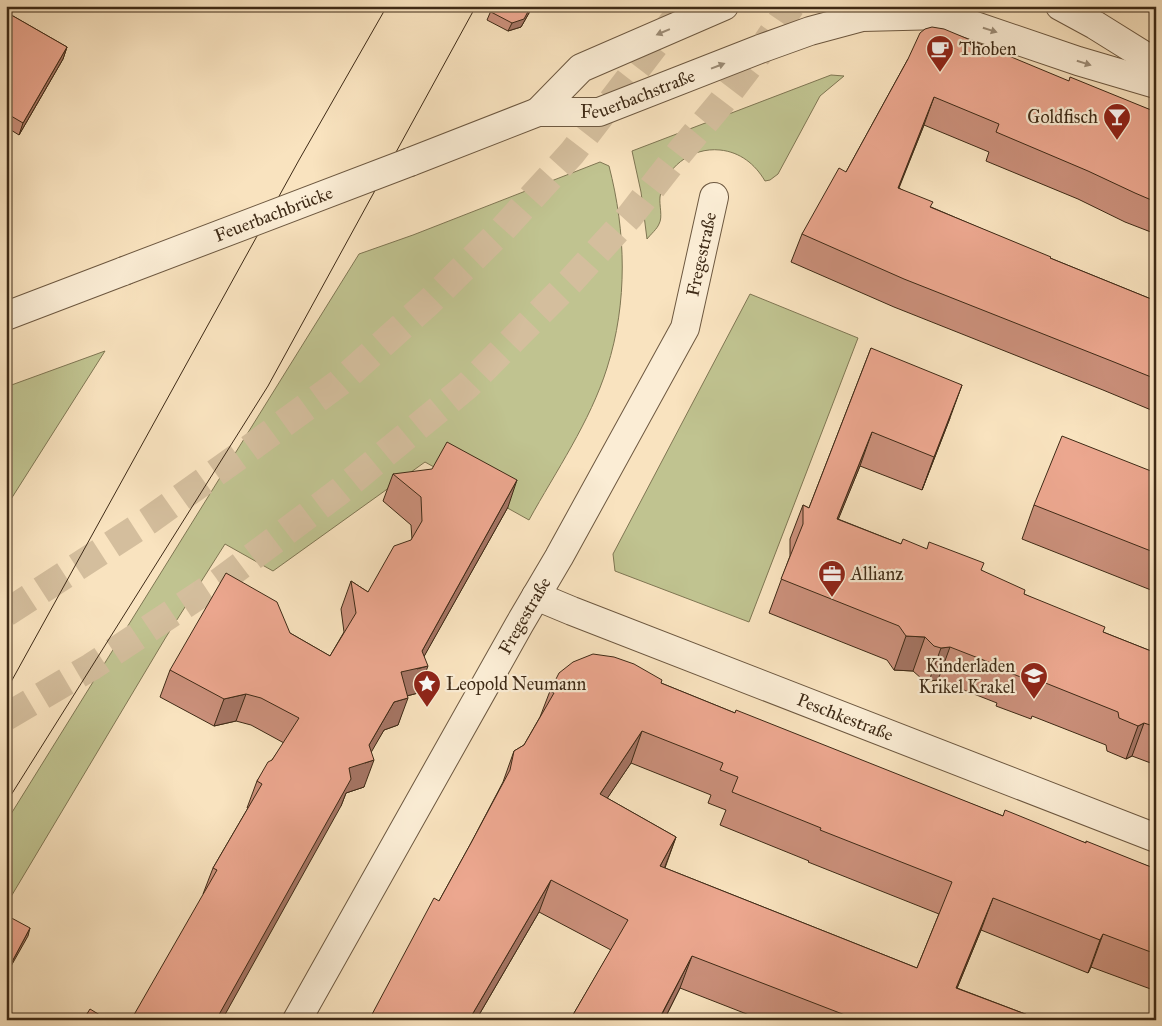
<svg xmlns="http://www.w3.org/2000/svg" width="1162" height="1026" font-family="'IM FELL Great Primer',serif">
  <style>
    .green { fill: #c0c390; stroke: #7f7653 }
    .lines { fill: none; stroke-linecap: round; stroke-linejoin: round }
    .motorway-tunnel { stroke: #d4be9d; stroke-width: 28; stroke-dasharray: 28 14; stroke-linecap: butt }
    .minor-casing { stroke: #6d5840; stroke-width: 30 }
    .tertiary-casing { stroke: #6d5840; stroke-width: 30 }
    .minor { stroke: #fbedd5; stroke-width: 28 }
    .tertiary { stroke: #fbedd5; stroke-width: 28 }
    .tram { stroke: #3e2a16; stroke-width: 1 }
    .tertiary-bridge-casing { stroke: #6d5840; stroke-width: 30; stroke-linecap: butt }
    .tertiary-bridge { stroke: #fbedd5; stroke-width: 28 }
    .wall { fill: #cb907b; stroke: #3e2a16; fill-rule: evenodd }
    .shaded-wall { fill: #a57564; stroke: #3e2a16 }
    .building { fill: #eca78f; stroke: #3e2a16; fill-rule: evenodd }
    .oneway { fill: #9c8c76 }
    .labels { text-anchor: middle; stroke-width: 4.5; stroke-linejoin: round; paint-order: stroke }
    .poi-label { font-size: 18px; fill: #3e2a16; stroke: #fbedd5; text-anchor: start }
    .street-label { font-size: 18px; fill: #3e2a16; stroke: #fbedd5 }
  </style>
  <rect width="100%" height="100%" fill="#f9e3bf"/>
  <filter id="stains"><feTurbulence type="fractalNoise" baseFrequency=".004" numOctaves="4"/><feColorMatrix values="0 0 0 0 .2 0 0 0 0 .09 0 0 0 0 .02 0 0 0 .5 -.17"/></filter>
  <radialGradient id="worn" r=".72"><stop offset=".6" stop-color="#630" stop-opacity="0"/><stop offset="1" stop-color="#630" stop-opacity=".3"/></radialGradient>
  <g class="green">
    <path d="M831,75L844,76L820,96L778,174L770,180L765,181C755,164 740,152 720,150C691,147 664,168 660,197C659,205 663,217 659,224C657,229 651,234 647,239L641,192L632,151Z"/>
    <path d="M600,162L609,166C626,232 628,302 607,368C590,422 556,471 529,520L425,462L273,571L225,544L166,637L6,905V822L359,254L413,235Z"/>
    <polygon points="750,294 858,338 749,622 615,571 613,554"/>
    <polygon points="105,351 6,507 6,387"/>
  </g>
  <g class="lines">
    <g class="motorway-tunnel">
      <polyline points="6,613 148,521 242,454 339,383 428,303 502,230 572,153 685,6"/>
      <polyline points="6,717 91,667 219,582 340,491 467,386 570,282 630,216 680,152 721,103 762,49 791,6"/>
    </g>
    <defs>
      <g id="minor">
        <path id="s1" d="M536,596L572,611L1156,838"/>
        <path id="s2" d="M297,1020L519,625L559,557L685,328L714,197"/>
      </g>
      <g id="tertiary">
        <polyline points="1060,6 1095,25 1156,63"/>
        <polyline points="538,112 581,68 724,6"/>
        <path id="s3" d="M410,162L538,112H599L760,49L810,31L862,17L943,15L1078,61L1156,84"/>
        <polyline points="6,316 124,271"/>
      </g>
    </defs>
    <use href="#minor" class="minor-casing"/>
    <use href="#tertiary" class="tertiary-casing"/>
    <use href="#minor" class="minor"/>
    <use href="#tertiary" class="tertiary"/>
    <g class="tram">
      <polyline points="6,691 299,160 387,6"/>
      <polyline points="6,803 268,386 476,6"/>
    </g>
    <defs>
      <g id="tertiary-bridge">
        <path id="s4" d="M124,271L410,162"/>
      </g>
    </defs>
    <use href="#tertiary-bridge" class="tertiary-bridge-casing"/>
    <use href="#tertiary-bridge" class="tertiary-bridge"/>
  </g>
  <g class="wall">
    <polygon points="493,6 533,6 521,27 508,31 487,20"/>
    <polygon points="6,12 67,47 63,59 19,135 6,127"/>
    <polygon points="908,59 1068,81 1156,112 1156,234 1125,222 1078,199 986,161 989,152 924,125 899,188 931,207 1050,258 1156,301 1156,412 1103,390 894,307 791,262 802,234 846,172"/>
    <polygon points="871,348 950,418 922,490 860,466 838,519 901,544 981,570 1024,594 1103,632 1156,653 1156,765 1132,756 1126,759 1107,751 1106,745 1032,716 1031,719 996,706 997,703 938,680 929,681 922,679 913,671 894,670 887,660 769,613 790,556 790,539 803,505 809,508"/>
    <polygon points="1156,473 1156,592 1022,539 1034,505"/>
    <polygon points="393,474 508,507 424,656 418,693 407,696 398,725 384,730 371,751 364,787 346,793 341,806 203,894 213,868 248,808 247,808 257,781 272,760 284,743 251,725 236,721 214,726 160,697 170,670 290,633 330,656 344,632 341,609 351,581 368,592 412,539 411,525 383,501"/>
    <path d="M661,683L735,713L1003,816L1086,843L1156,869V991L1091,967L1088,973L981,930L957,988L1041,1020H762L680,988L664,1020H570L611,950L539,912L476,1020H369L439,901L471,843L503,782L514,751L524,745L540,717L550,691ZM631,763L711,795L708,803L726,810L720,825L809,861L808,862L939,914L917,968L665,868L676,837L607,798Z"/>
  </g>
  <g class="shaded-wall">
    <polygon points="531,6 533,6 521,27 508,31 512,23"/>
    <polygon points="67,47 63,59 19,135 23,123"/>
    <polygon points="934,97 924,125 887,216 898,188"/>
    <polygon points="962,385 950,418 922,490 934,457"/>
    <polygon points="872,432 860,466 825,552 837,519"/>
    <polygon points="517,480 508,507 417,669 428,666 418,693 391,700 401,672 422,651"/>
    <polygon points="906,636 925,637 913,671 894,670"/>
    <polygon points="950,647 938,680 929,681 941,648"/>
    <polygon points="246,694 236,721 214,726 224,699"/>
    <polygon points="408,698 398,725 384,730 365,763 374,760 364,787 346,793 341,806 222,1020 216,1020 349,768 369,745 394,702"/>
    <polygon points="1144,723 1132,756 1126,759 1138,726"/>
    <polygon points="642,731 631,763 588,827 600,794"/>
    <polygon points="676,837 664,869 660,866"/>
    <polygon points="551,880 539,912 476,1020 469,1020"/>
    <polygon points="993,898 981,930 944,1020 956,988"/>
    <polygon points="30,928 28,936 6,975 6,973"/>
    <polygon points="1103,934 1091,967 1088,973 1100,940"/>
    <polygon points="692,956 680,988 664,1020 659,1020"/>
  </g>
  <g class="building">
    <polygon points="493,6 531,6 524,19 512,23 491,12"/>
    <polygon points="6,12 67,47 23,123 6,113"/>
    <polygon points="932,27 944,29 1069,81 1070,77 1156,112 1156,202 1135,193 1088,171 996,132 999,124 934,97 898,188 933,202 930,207 1051,257 1050,258 1156,301 1156,379 1114,362 904,279 802,234 839,168 846,172 908,59 920,33 925,29"/>
    <polygon points="871,348 962,385 934,457 872,432 837,519 901,544 903,539 927,549 929,542 984,563 981,570 1025,590 1024,594 1105,627 1103,632 1156,653 1156,727 1144,723 1138,726 1119,718 1118,712 1043,682 1043,686 1008,672 1009,670 950,647 941,648 934,646 925,637 906,636 899,626 781,579 803,524 803,505 809,508"/>
    <polygon points="1062,436 1156,473 1156,553 1034,505"/>
    <polygon points="447,442 517,480 422,651 428,666 401,672 408,698 394,702 369,745 374,760 349,768 351,779 216,1020 131,1020 217,870 213,868 262,784 257,781 268,762 272,760 299,718 261,698 246,694 224,699 170,670 226,573 277,602 290,633 330,656 356,613 351,581 368,592 394,546 411,540 422,521 421,497 393,474 432,469"/>
    <path d="M593,654L614,657L634,664L662,680L661,683L735,713L736,710L1003,816L1005,810L1086,843V841L1156,869V954L1103,934L1100,940L993,898L956,988L1041,1020H858L692,956L659,1019L661,1020H570L628,920L551,880L469,1020H369L434,898L439,901L471,843L510,770L514,751L524,745L554,693L550,691L559,673L573,662ZM642,731L723,763L720,770L738,777L732,792L821,828L820,830L952,882L917,968L660,866L676,837L600,794Z"/>
    <polygon points="6,915 30,928 6,973"/>
    <polygon points="1156,1006 1156,1020 1149,1020"/>
    <polygon points="90,1009 108,1020 83,1020"/>
  </g>
  <defs><path id="oneway-solid" d="M-6-.8H1V-3.2L6.5 0L1 3.2V.8H-6Z" transform="scale(1.25)"/></defs>
  <g class="oneway">
    <use href="#oneway-solid" transform="translate(990 30) rotate(18)"/>
    <use href="#oneway-solid" transform="translate(663 32) rotate(157)"/>
    <use href="#oneway-solid" transform="translate(1084 63) rotate(17)"/>
    <use href="#oneway-solid" transform="translate(718 66) rotate(-21)"/>
  </g>
  <defs>
    <symbol id="cafe-pin" viewBox="-11 -11 22 30"><path d="M0 17L-7.5 6A9.5 9.5 0 1 1 7.5 6Z" fill="#8f2418" stroke="#fbedd5"/><path d="M-5.5-4.5H6V0H3Q3 3.5 0 3.5H-2.5Q-5.5 3.5-5.5 0ZM3-3.2v2h1.7v-2ZM-6 4.5H4V6H-6Z" fill="#fff"/></symbol>
    <symbol id="bar-pin" viewBox="-11 -11 22 30"><path d="M0 17L-7.5 6A9.5 9.5 0 1 1 7.5 6Z" fill="#8f2418" stroke="#fbedd5"/><path d="M-6-5H6L.8 .8V4.5H3.5V6h-7V4.5H-.8V.8Z" fill="#fff"/></symbol>
    <symbol id="office-pin" viewBox="-11 -11 22 30"><path d="M0 17L-7.5 6A9.5 9.5 0 1 1 7.5 6Z" fill="#8f2418" stroke="#fbedd5"/><path d="M-6-3h4V-5.5h4V-3h4V5H-6ZM-1-4.5V-3h2v-1.5ZM-6 0V1H6V0Z" fill="#fff"/></symbol>
    <symbol id="school-pin" viewBox="-11 -11 22 30"><path d="M0 17L-7.5 6A9.5 9.5 0 1 1 7.5 6Z" fill="#8f2418" stroke="#fbedd5"/><path d="M0-5L7-2L0 1L-7-2ZM-4 1L0 2.5L4 1V4Q0 6-4 4Z" fill="#fff"/></symbol>
    <symbol id="sight-pin" viewBox="-11 -11 22 30"><path d="M0 17L-7.5 6A9.5 9.5 0 1 1 7.5 6Z" fill="#8f2418" stroke="#fbedd5"/><path d="M0-6L1.8-2.2L6-1.7L2.9 1.2L3.7 5.4L0 3.3L-3.7 5.4L-2.9 1.2L-6-1.7L-1.8-2.2Z" fill="#fff"/></symbol>
  </defs>
  <g fill-rule="evenodd">
    <use href="#cafe-pin" x="924" y="33" width="32" height="43"/>
    <use href="#bar-pin" x="1101" y="101" width="32" height="43"/>
    <use href="#office-pin" x="816" y="558" width="32" height="43"/>
    <use href="#school-pin" x="1018" y="660" width="32" height="43"/>
    <use href="#sight-pin" x="411" y="668" width="32" height="43"/>
  </g>
  <g class="labels">
    <g class="poi-label">
      <text x="959" y="55">Thoben</text>
      <text x="1098" y="123" text-anchor="end">Goldfisch</text>
      <text x="851" y="580">Allianz</text>
      <text x="1015" y="672" text-anchor="end">Kinderladen<tspan x="1015" dy="21">Krikel Krakel</tspan></text>
      <text x="446" y="690">Leopold Neumann</text>
    </g>
    <g class="street-label">
      <text dy="6" stroke="none"><textPath href="#s3" startOffset="240">Feuerbachstraße</textPath></text>
      <text dy="6" stroke="none"><textPath href="#s4" startOffset="160">Feuerbachbrücke</textPath></text>
      <text dy="6" stroke="none"><textPath href="#s2" startOffset="869">Fregestraße</textPath></text>
      <text dy="6" stroke="none"><textPath href="#s2" startOffset="464">Fregestraße</textPath></text>
      <text dy="6" stroke="none"><textPath href="#s1" startOffset="332">Peschkestraße</textPath></text>
    </g>
  </g>
  <rect width="1162" height="1026" fill="none" stroke="#f9e3bf" stroke-width="25"/>
  <rect x="8" y="8" width="1147" height="1011" fill="none" stroke="#3e2a16" stroke-width="2.5"/>
  <rect x="12" y="12" width="1137" height="1001" fill="none" stroke="#3e2a16"/>
  <rect width="100%" height="100%" filter="url(#stains)"/>
  <rect width="100%" height="100%" fill="url(#worn)"/>
</svg>
